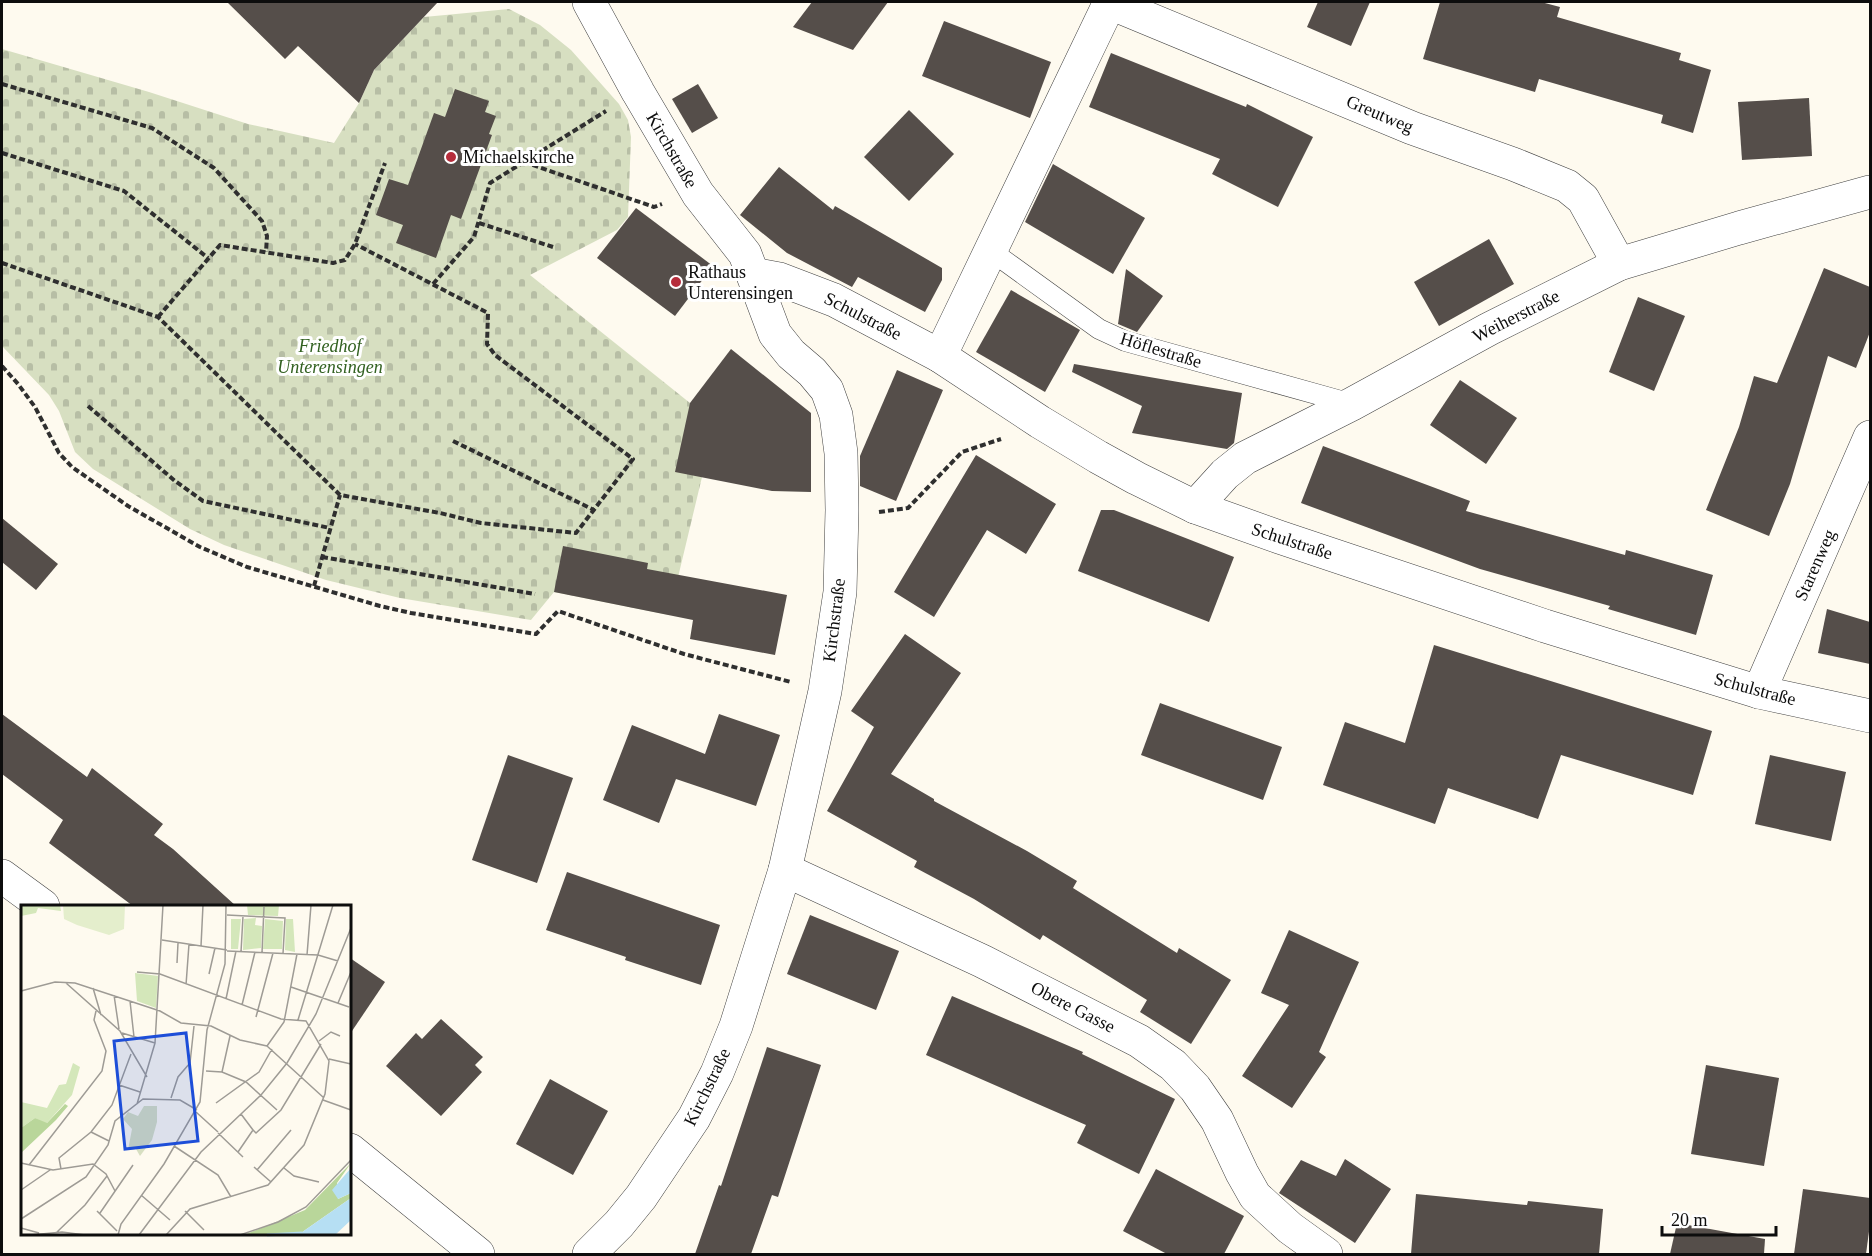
<svg xmlns="http://www.w3.org/2000/svg" width="1872" height="1256" font-family="'Times New Roman',serif">
  <style>
    .cemetery { fill: url(#cemetery-stones) }
    .building { fill: #554e4a }
    .lines { fill: none; stroke-linecap: round; stroke-linejoin: round }
    .service-casing { stroke: #404040; stroke-width: 21 }
    .minor-casing { stroke: #404040; stroke-width: 34 }
    .tertiary-casing { stroke: #404040; stroke-width: 34 }
    .path { stroke: #2f2f2f; stroke-width: 4; stroke-dasharray: 6 3; stroke-linecap: butt }
    .service { stroke: #fff; stroke-width: 20 }
    .minor { stroke: #fff; stroke-width: 33 }
    .tertiary { stroke: #fff; stroke-width: 33 }
    .poi-dot { fill: #b62d3b; stroke: #fff; stroke-width: 2 }
    .labels { text-anchor: middle; stroke-width: 6; stroke-linejoin: round; paint-order: stroke }
    .street-label { font-size: 18px; fill: #0d0d0d; stroke: #fff }
    .poi-label { font-size: 18px; fill: #0d0d0d; stroke: #fff; text-anchor: start }
    .park-label { font-size: 18px; font-style: italic; fill: #326121; stroke: #fff }
    .inset-river { fill: none; stroke: #b6dff3; stroke-width: 3 }
    .inset-road { fill: none; stroke: #9e9b95; stroke-width: 1.5 }
    .view { fill: #1d4ed8; fill-opacity: 0.15; stroke: #1d4ed8; stroke-width: 3 }
    .inset-edge { fill: none; stroke: #0d0d0d; stroke-width: 3 }
  </style>
  <defs>
    <pattern id="cemetery-stones" width="16" height="16" patternUnits="userSpaceOnUse" patternTransform="scale(1.5)"><rect width="16" height="16" fill="#d7dfc1"/><path d="M2 7V4a2 2 0 0 1 4 0v3zM10 15v-3a2 2 0 0 1 4 0v3z" fill="#b7bea5"/></pattern>
  </defs>
  <rect width="100%" height="100%" fill="#fefaef"/>
  <polygon class="cemetery" points="509,9 540,25 571,50 619,104 628,120 631,137 628,217 617,230 530,275 690,403 702,477 669,615 554,592 531,620 400,598 326,580 224,545 190,529 93,469 75,452 59,411 49,395 2,346 2,49 149,92 248,124 334,143 359,103 374,70 424,17"/>
  <g class="building">
    <polygon points="227,2 438,2 374,70 359,103 298,46 285,59"/>
    <polygon points="812,2 888,2 853,50 793,27"/>
    <polygon points="1318,2 1370,2 1351,46 1307,27"/>
    <polygon points="1440,2 1541,2 1560,7 1557,17 1681,53 1679,60 1711,70 1693,133 1661,123 1663,115 1539,79 1535,92 1423,59"/>
    <polygon points="944,21 1051,62 1030,118 922,76"/>
    <polygon points="1111,53 1246,107 1247,104 1313,137 1278,207 1212,174 1220,159 1089,107"/>
    <polygon points="698,84 718,118 692,133 672,99"/>
    <polygon points="455,89 489,101 485,112 496,116 489,134 492,135 461,219 451,215 436,258 396,243 403,225 376,215 389,179 408,185 434,113 445,117"/>
    <polygon points="1809,98 1812,156 1742,160 1738,102"/>
    <polygon points="909,110 954,154 909,201 864,157"/>
    <polygon points="1053,164 1145,218 1113,274 1025,222"/>
    <polygon points="779,167 833,210 835,206 942,268 942,280 925,312 858,277 852,287 787,253 740,215"/>
    <polygon points="636,208 713,266 675,316 597,258"/>
    <polygon points="1489,239 1514,284 1439,326 1414,282"/>
    <polygon points="1824,268 1870,287 1870,332 1856,368 1828,356 1790,484 1769,536 1706,510 1739,427 1754,376 1777,383"/>
    <polygon points="1126,269 1163,296 1137,332 1118,324"/>
    <polygon points="1011,290 1080,330 1045,392 976,352"/>
    <polygon points="1638,297 1685,316 1654,391 1609,372"/>
    <polygon points="731,349 811,413 811,492 772,491 675,472 690,403"/>
    <polygon points="1074,364 1242,393 1234,443 1227,449 1132,433 1142,406 1072,372"/>
    <polygon points="897,370 943,390 896,501 860,486 860,456"/>
    <polygon points="1460,380 1517,418 1486,464 1430,425"/>
    <polygon points="1323,446 1470,501 1466,511 1625,555 1626,550 1713,575 1696,635 1608,609 1610,606 1480,569 1301,503"/>
    <polygon points="976,455 1056,504 1026,554 987,530 934,617 894,592"/>
    <polygon points="1101,510 1114,510 1234,557 1209,622 1078,571"/>
    <polygon points="2,518 58,564 36,590 2,562"/>
    <polygon points="563,546 648,563 647,569 787,595 775,655 690,639 693,620 554,592"/>
    <polygon points="1827,609 1870,622 1870,664 1818,653"/>
    <polygon points="905,634 961,673 891,774 934,799 934,801 1027,851 1077,881 1073,888 1177,953 1179,948 1231,980 1191,1044 1140,1012 1147,1000 1043,935 1040,940 974,899 914,867 917,861 827,811 874,727 851,711"/>
    <polygon points="1434,645 1712,731 1693,795 1561,755 1538,819 1448,788 1435,824 1323,785 1345,722 1405,743"/>
    <polygon points="1160,703 1282,747 1263,800 1141,755"/>
    <polygon points="2,714 87,777 92,768 163,824 154,835 173,849 236,906 133,906 49,843 63,820 2,774"/>
    <polygon points="719,714 780,735 756,806 676,779 659,823 603,800 632,725 705,754"/>
    <polygon points="508,755 573,778 537,883 472,860"/>
    <polygon points="1770,755 1846,772 1831,841 1755,824"/>
    <polygon points="567,872 720,925 701,985 625,960 626,957 546,930"/>
    <polygon points="810,915 899,951 876,1010 787,974"/>
    <polygon points="1289,930 1359,962 1319,1052 1326,1057 1292,1108 1242,1076 1289,1005 1261,993"/>
    <polygon points="350,958 385,982 350,1034"/>
    <polygon points="952,996 1083,1052 1082,1054 1175,1099 1139,1174 1077,1143 1086,1125 926,1055"/>
    <polygon points="441,1019 483,1057 475,1065 482,1072 441,1116 386,1066 416,1033 422,1039"/>
    <polygon points="767,1047 821,1065 778,1197 772,1195 751,1254 695,1254 719,1185 721,1186"/>
    <polygon points="1706,1065 1779,1078 1764,1166 1691,1154"/>
    <polygon points="550,1079 608,1111 573,1175 516,1144"/>
    <polygon points="1345,1159 1391,1189 1355,1243 1279,1193 1301,1160 1336,1176"/>
    <polygon points="1156,1169 1244,1216 1224,1254 1167,1254 1123,1231"/>
    <polygon points="1803,1189 1870,1198 1870,1224 1866,1254 1794,1254"/>
    <polygon points="1416,1194 1527,1205 1528,1201 1603,1209 1599,1254 1411,1254"/>
    <polygon points="1677,1223 1765,1239 1764,1254 1670,1254"/>
  </g>
  <g class="lines">
    <defs>
      <polyline id="service" points="991,251 1099,329 1125,341 1352,404"/>
      <g id="minor">
        <polyline points="1108,2 1412,128 1513,164 1567,186 1583,199 1619,264"/>
        <polyline points="753,274 779,279 834,300 940,356 1040,422 1098,457 1136,478 1195,507 1279,537 1545,626 1759,692 1870,716"/>
        <polyline points="940,356 1110,2"/>
        <polyline points="1195,507 1225,474 1245,458 1352,404 1489,329 1619,264 1739,228 1870,192"/>
        <polyline points="1759,692 1870,437"/>
        <polyline points="785,870 982,961 1139,1041 1173,1065 1195,1088 1217,1120 1242,1173 1255,1196 1290,1228 1326,1254"/>
        <polyline points="589,1254 619,1224 641,1197 694,1118 717,1073 736,1026 785,870 825,691 840,592 842,510 841,453 836,415 827,390 812,372 791,354 775,334 745,254 698,194 638,92 589,2"/>
      </g>
      <g id="tertiary">
        <polyline points="2,876 43,906"/>
        <polyline points="350,1150 478,1254"/>
      </g>
    </defs>
    <use href="#service" class="service-casing"/>
    <use href="#minor" class="minor-casing"/>
    <use href="#tertiary" class="tertiary-casing"/>
    <g class="path">
      <polyline points="2,84 152,128 214,168 262,221 267,236 266,252"/>
      <polyline points="2,153 124,191 208,258"/>
      <polyline points="524,162 654,207 662,204"/>
      <polyline points="479,223 553,247"/>
      <polyline points="2,263 158,317 340,495 440,513 481,523 576,533 633,459 495,355 487,344 488,313 355,244"/>
      <polyline points="433,284 474,237 490,183 606,111"/>
      <polyline points="158,317 220,245 333,263 345,260 355,244 385,163"/>
      <polyline points="2,366 18,384 35,407 59,453 72,467 128,506 200,547 247,567 380,606 411,613 536,634 558,611 684,654 791,682"/>
      <polyline points="88,406 175,481 203,501 330,528"/>
      <polyline points="453,441 594,510"/>
      <polyline points="879,512 908,508 962,452 1001,439"/>
      <polyline points="322,557 535,594"/>
      <polyline points="314,586 340,495"/>
    </g>
    <use href="#service" class="service"/>
    <use href="#minor" class="minor"/>
    <use href="#tertiary" class="tertiary"/>
  </g>
  <g class="poi-dot">
    <circle cx="451" cy="157" r="6"/>
    <circle cx="676" cy="282" r="6"/>
  </g>
  <g class="labels">
    <g class="street-label">
      <text transform="translate(1380 114) rotate(23)" y="6">Greutweg</text>
      <text transform="translate(672 150) rotate(60)" y="6">Kirchstraße</text>
      <text transform="translate(863 316) rotate(27)" y="6">Schulstraße</text>
      <text transform="translate(1516 316) rotate(-27)" y="6">Weiherstraße</text>
      <text transform="translate(1161 350) rotate(17)" y="6">Höflestraße</text>
      <text transform="translate(1292 541) rotate(18)" y="6">Schulstraße</text>
      <text transform="translate(1815 565) rotate(-66)" y="6">Starenweg</text>
      <text transform="translate(834 620) rotate(-83)" y="6">Kirchstraße</text>
      <text transform="translate(1755 689) rotate(15)" y="6">Schulstraße</text>
      <text transform="translate(1073 1007) rotate(27)" y="6">Obere Gasse</text>
      <text transform="translate(707 1087) rotate(-64)" y="6">Kirchstraße</text>
    </g>
    <g class="poi-label">
      <text x="463" y="163">Michaelskirche</text>
      <text x="688" y="278">Rathaus<tspan x="688" dy="21">Unterensingen</tspan></text>
    </g>
    <g class="park-label">
      <text x="330" y="352">Friedhof<tspan x="330" dy="21">Unterensingen</tspan></text>
    </g>
  </g>
  <g transform="translate(21 905)">
    <rect width="330" height="330" fill="#fefaef"/>
    <path d="M0,0H39L40,6L17,3L15,8L0,11ZM226,0H258L257,11L227,10ZM235,13L234,20L241,21L240,43L222,45L223,14ZM210,14H220L217,44H210ZM244,14L262,16L261,44H242ZM265,14H272L274,47L264,45ZM114,68L137,71L135,103L116,96ZM52,158L59,162L51,190L25,219L14,213L0,223V197L26,203L38,180L45,179Z" fill="#d4e7ba"/>
    <path d="M44,199L47,201L35,215L0,248V223L14,213L26,218ZM330,258L316,278L317,294L330,288V293L277,330H223L284,305Z" fill="#b9d69a"/>
    <path d="M123,201H136V217L131,235L119,251L115,244L107,245L111,224L102,214L107,207L117,211Z" fill="#d7dfc1"/>
    <path d="M42,0H104L103,24L88,30L56,20L43,14Z" fill="#e4eecc"/>
    <path d="M330,263V288L317,294L311,285ZM330,293V315L314,330H277Z" fill="#b6dff3"/>
    <path class="inset-river" d="M246,330L281,328"/>
    <path class="inset-road" d="M206,10L264,13L262,49M141,35L206,45M180,41L182,0M206,46L297,50L317,56M220,47L222,11M241,48L243,2M286,50L290,0M156,58L157,38M116,67L139,69L260,114L285,116L308,156L304,189L283,240L247,280L169,304L145,330M188,69L194,43M45,78L99,126L126,172M165,80L168,39M270,82L328,102M72,83L80,110M0,86L34,77L54,78L139,106L160,118L190,121L219,135L246,141M93,90L98,124M205,94L215,46M109,96L113,132M317,98L330,67M221,100L234,47M235,112L252,48M277,115L312,0M101,128L134,138M298,136L310,127L319,131M246,141L263,117L276,49M246,141L303,193M308,154L330,159M185,166L201,167L225,177L256,205M201,167L209,131M98,180L119,187M150,193L157,172L169,158L173,121M302,195L330,205M195,198L238,167L251,144M116,199L134,138L142,0M175,207L197,227M220,209L232,225M70,227L88,236M197,228L222,252M153,241L197,270L210,292M217,247L232,225L235,228L260,205L300,139M0,258L32,265L72,259L85,269L94,286M8,260L81,166L85,146L73,115L75,106M233,262L250,277M263,263L273,271L298,277M40,264L38,253L70,227L91,200L110,149M236,265L270,225M0,285L29,265M120,290L149,315M76,306L96,326M164,306L183,325M79,308L112,260M0,314L65,272L87,240L94,216L122,194L159,195L176,205M0,323L18,328M36,327L64,300L86,271M10,330L41,327L64,330M97,330L100,319L143,259L179,197L186,125L204,59L205,0M118,330L180,247L240,190L266,158L295,109L330,23M219,330L257,317L285,302L330,255"/>
    <path class="view" d="M165,128L177,236L104,244L93,136Z"/>
    <rect width="330" height="330" class="inset-edge"/>
  </g>
  <rect width="1872" height="1256" fill="none" stroke="#0d0d0d" stroke-width="6"/>
  <path d="M1662 1226v9h114v-9" fill="none" stroke="#0d0d0d" stroke-width="3"/>
  <text x="1671" y="1226" font-size="18" fill="#0d0d0d" stroke="#ffffff" stroke-width="4.5" paint-order="stroke">20 m</text>
</svg>
